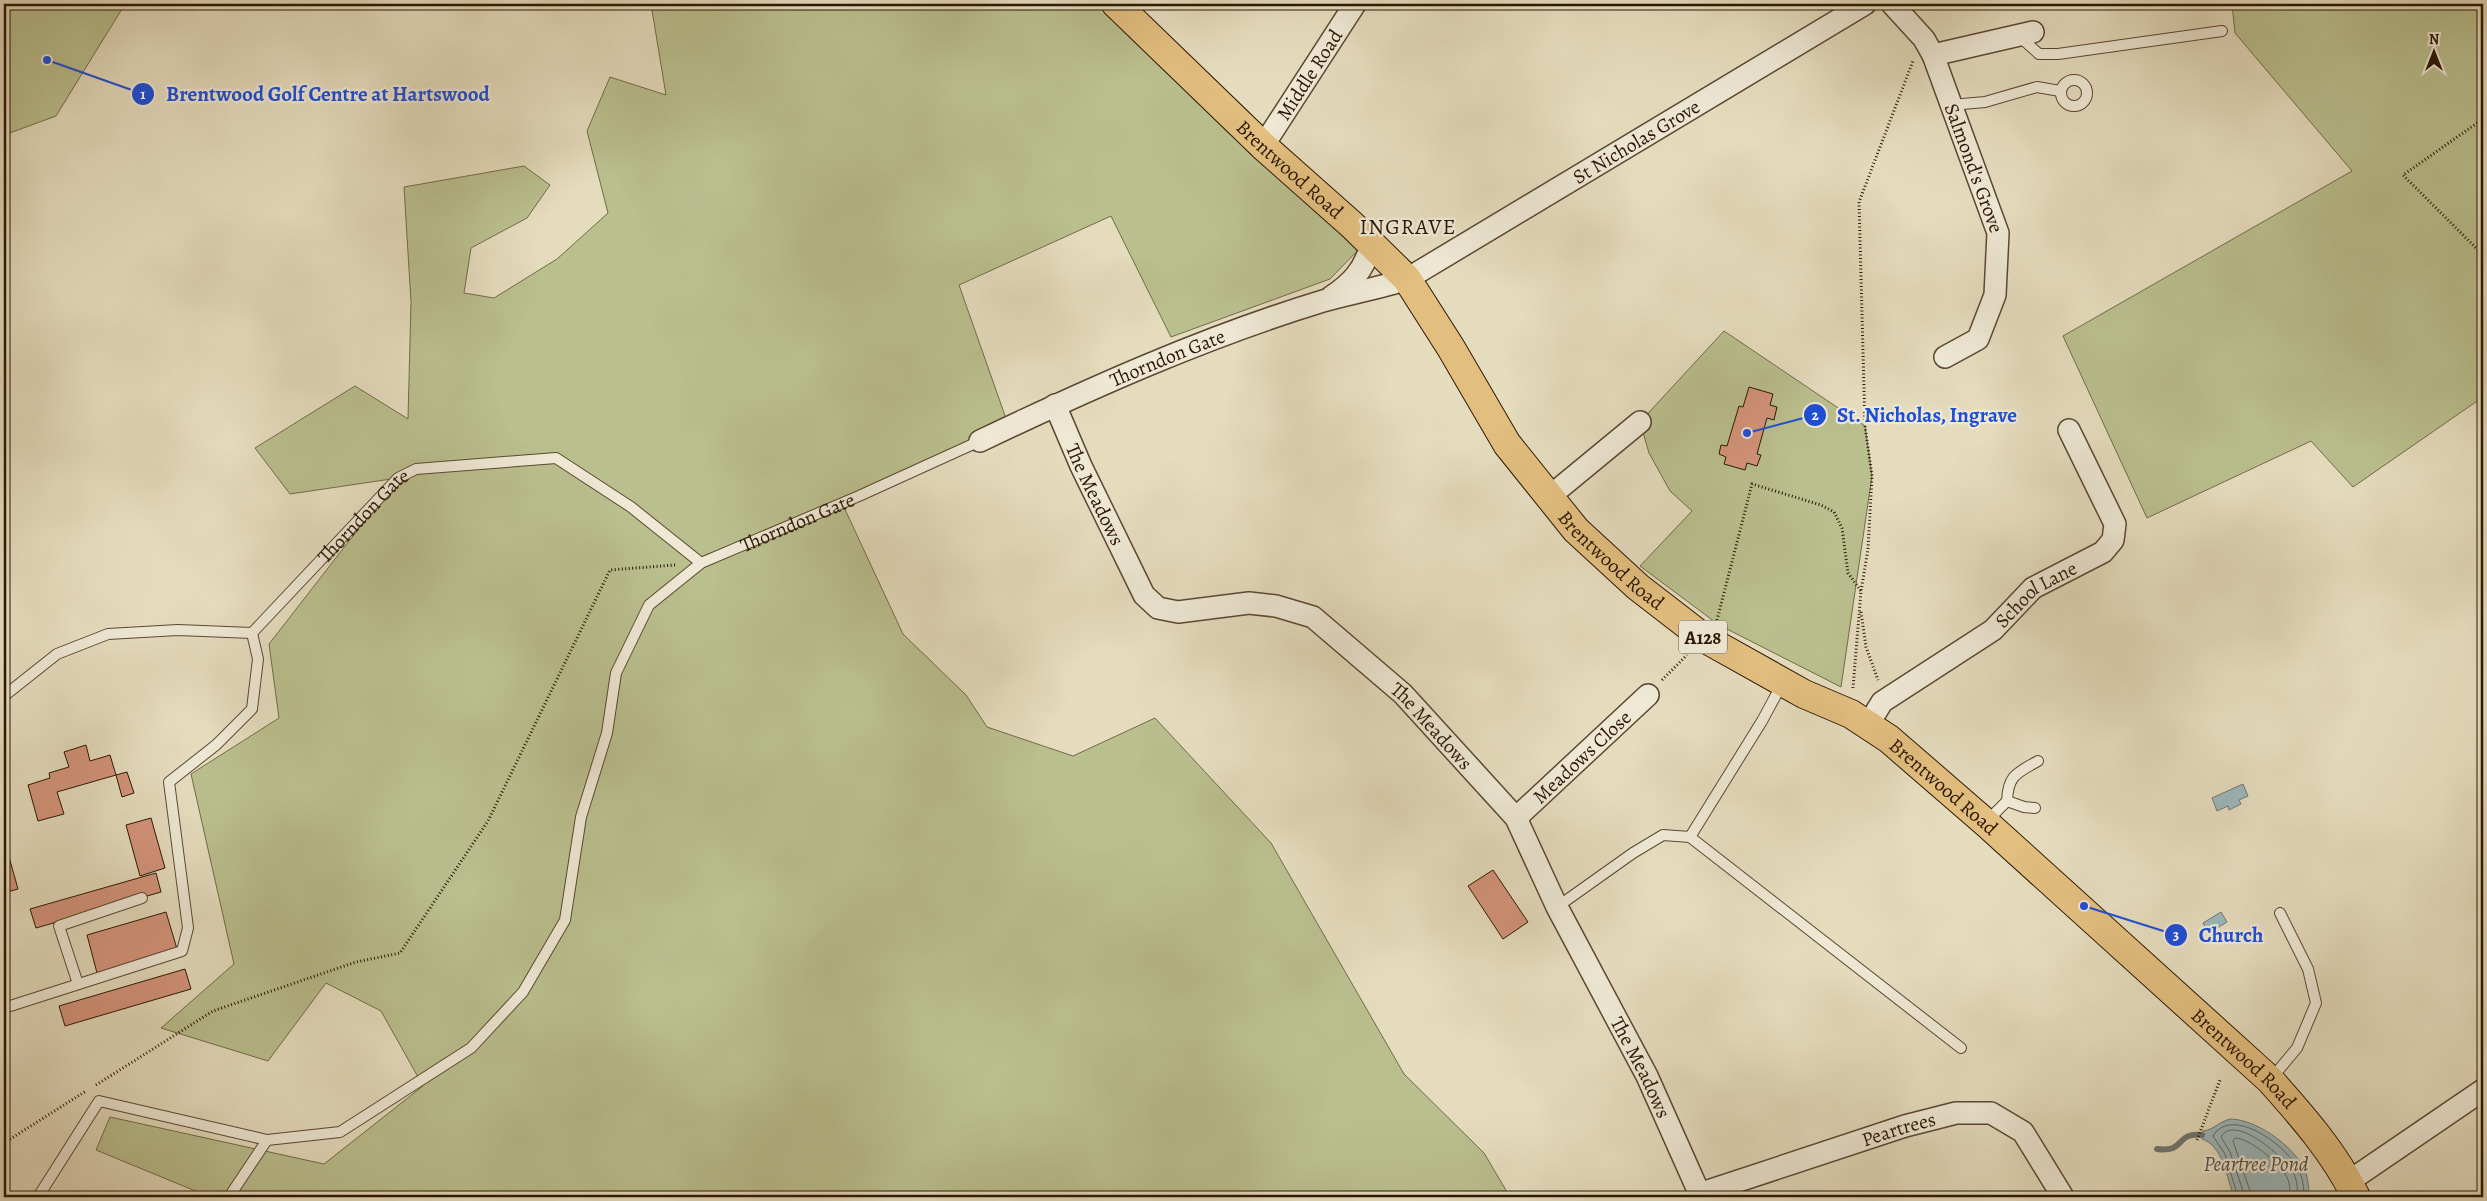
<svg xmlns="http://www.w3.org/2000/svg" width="2487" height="1201" font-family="Alegreya,serif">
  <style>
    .green { fill: #babf8e; stroke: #726b49 }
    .water { fill: #9cb8bd; stroke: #6f7873 }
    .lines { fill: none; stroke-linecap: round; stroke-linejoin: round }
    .shore { stroke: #646860; stroke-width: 1 }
    .stream { stroke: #6f7873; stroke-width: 6 }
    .building { fill: #d4947b; stroke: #2b1704 }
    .lane-casing { stroke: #5a4832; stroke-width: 12 }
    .street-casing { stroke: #5a4832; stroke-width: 24 }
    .primary-casing { stroke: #2b1704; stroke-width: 30 }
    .path { stroke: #2b1704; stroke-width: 3; stroke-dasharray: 1 2.5; stroke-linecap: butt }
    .lane { stroke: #eee8d5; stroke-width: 10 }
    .street { stroke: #eee8d5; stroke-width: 21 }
    .primary { stroke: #e2be7f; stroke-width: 28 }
    .labels { text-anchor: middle; stroke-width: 4.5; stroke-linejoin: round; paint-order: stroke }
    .shield { fill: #eee8d5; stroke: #665643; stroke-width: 1 }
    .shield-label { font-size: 19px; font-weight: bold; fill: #2b1704 }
    .street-label { font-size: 20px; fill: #2b1704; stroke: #eee8d5 }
    .water-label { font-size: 21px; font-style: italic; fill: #534f45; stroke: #eee8d5 }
    .quarter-label { font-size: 22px; letter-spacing: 1px; fill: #2b1704; stroke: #eee8d5 }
    .leader { fill: none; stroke: #1d4ed8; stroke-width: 2 }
    .callout-dot { fill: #1d4ed8; stroke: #eee8d5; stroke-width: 2 }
    .mark-label { font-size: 15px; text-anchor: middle; font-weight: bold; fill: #fff }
    .callout-label { font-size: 21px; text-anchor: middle; font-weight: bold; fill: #1d4ed8; stroke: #eee8d5; stroke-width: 4.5; stroke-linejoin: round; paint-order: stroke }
  </style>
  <rect width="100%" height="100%" fill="#e5dcbe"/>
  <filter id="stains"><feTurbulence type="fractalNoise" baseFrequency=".004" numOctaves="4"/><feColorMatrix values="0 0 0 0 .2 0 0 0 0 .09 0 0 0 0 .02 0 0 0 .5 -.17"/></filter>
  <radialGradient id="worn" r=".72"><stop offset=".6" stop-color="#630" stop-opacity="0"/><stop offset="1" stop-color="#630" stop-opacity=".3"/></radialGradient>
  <g class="green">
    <polygon points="4,4 125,4 56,116 4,135"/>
    <polygon points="651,4 1116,4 1367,241 1330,279 1171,337 1111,216 959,285 1009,427 842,503 903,634 966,695 987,727 1073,756 1155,718 1271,843 1404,1074 1484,1153 1510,1197 210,1197 96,1150 110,1117 324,1164 423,1086 381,1011 326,983 268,1061 161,1028 234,964 191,774 279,718 269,644 398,478 290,494 255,448 355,386 408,419 411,302 404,187 524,166 550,185 527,218 471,248 464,293 494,298 557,259 608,213 587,131 610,77 666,95"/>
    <polygon points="2232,4 2483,4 2483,397 2353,487 2311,441 2147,518 2063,336 2352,171 2235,33"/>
    <polygon points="1724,331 1865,426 1872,476 1841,687 1719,625 1640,566 1692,511 1670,491 1649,453 1640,422"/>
  </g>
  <g class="water">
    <polygon points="2243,784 2248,796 2239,800 2241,804 2229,810 2228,806 2217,811 2212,798"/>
    <polygon points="2221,912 2227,922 2209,933 2203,923"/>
    <path d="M2230,1119C2255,1119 2291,1144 2303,1167C2308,1175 2309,1187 2309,1197H2234C2227,1179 2223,1145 2202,1139L2203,1131C2213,1130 2219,1122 2230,1119Z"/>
  </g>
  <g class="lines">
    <g class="shore">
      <path d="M2238,1197L2225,1154L2213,1136C2232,1104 2290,1148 2299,1171C2303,1179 2304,1188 2304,1197"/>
      <path d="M2245,1197L2230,1152L2221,1137C2234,1113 2283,1157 2292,1170C2297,1178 2298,1188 2297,1197"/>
      <path d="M2252,1197L2233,1141L2235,1138C2249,1138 2278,1162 2285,1174C2290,1181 2290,1189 2290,1197"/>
    </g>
    <path class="stream" d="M2157,1149C2187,1153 2174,1132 2202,1135"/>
  </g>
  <g class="building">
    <polygon points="1749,387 1773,394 1770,405 1777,407 1774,420 1767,418 1757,454 1761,455 1757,466 1747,463 1745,470 1724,464 1726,457 1719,454 1721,445 1727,446 1739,406 1743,407"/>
    <polygon points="86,745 90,761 110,755 116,775 57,792 64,814 38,821 28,785 50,778 49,773 69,767 64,752"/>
    <polygon points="127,772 134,793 122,797 116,775"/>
    <polygon points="151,818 165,868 140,876 126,825"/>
    <polygon points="4,839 18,889 4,893"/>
    <polygon points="1493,870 1528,922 1503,939 1468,886"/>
    <polygon points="156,873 161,892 36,928 30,909"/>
    <polygon points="166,912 177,949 97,973 87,935"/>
    <polygon points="185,969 191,989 65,1026 59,1006"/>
  </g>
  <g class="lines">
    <defs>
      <g id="lane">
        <polyline points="2019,36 2039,54 2058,54 2222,31"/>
        <circle cx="2074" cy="93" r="13"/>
        <polyline points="1951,105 1985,102 2037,87 2060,91"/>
        <path id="s1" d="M252,633L398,478L416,469L556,458L631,507L701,563"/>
        <polyline points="4,696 57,654 108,634 178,630 252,633"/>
        <polyline points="2007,801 2024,807 2035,808"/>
        <path d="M1986,822L2007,801C2008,775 2017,773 2038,761"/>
        <polyline points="1690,837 1762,721 1782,684"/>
        <polyline points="1557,907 1633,853 1663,835 1690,837 1961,1048"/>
        <polyline points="78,984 59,926 142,898"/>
        <polyline points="4,1008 182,951 188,928 169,782 216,745 252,709 258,659 252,633"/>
        <polyline points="2271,1079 2297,1048 2316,1003 2308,969 2280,913"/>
        <path id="s2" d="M38,1197L99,1101L267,1140L340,1132L471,1048L523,992L565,920L581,817L607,733L616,673L649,605L701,563L859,496L980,441"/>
        <polyline points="229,1197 267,1140"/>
      </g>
      <g id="street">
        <path id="s3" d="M1892,4L1924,39L1933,55L1998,233L1995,295L1978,339L1945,357"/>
        <polyline points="1933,55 2033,32"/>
        <path id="s4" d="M1263,146L1355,4"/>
        <path d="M1331,297C1352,283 1364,270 1371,245"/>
        <path id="s5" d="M1055,405L1081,466L1144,595L1158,608L1178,612L1249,603L1276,606L1313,617L1403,694L1516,818L1557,907L1647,1076L1701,1197"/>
        <path id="s6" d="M980,441C1091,388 1205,337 1323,301C1351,293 1380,288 1407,279L1865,4"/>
        <polyline points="1549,497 1640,422"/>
        <path id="s7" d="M1868,725L1882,702L1993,630L2033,588L2103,552L2113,540L2115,524L2069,430"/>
        <path id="s8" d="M1516,818L1648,695"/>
        <polyline points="2348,1182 2483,1090"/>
        <path id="s9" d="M1699,1194L1905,1126L1956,1113H1991L2023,1132L2063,1197"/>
      </g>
      <g id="primary">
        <path id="s10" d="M1116,4L1263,146L1352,225L1407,279L1451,348L1507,444L1576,530L1638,587L1704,638L1804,694L1851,714L1889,739L1986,823L2270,1080C2302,1116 2335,1153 2356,1197"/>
      </g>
    </defs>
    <use href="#lane" class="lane-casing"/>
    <use href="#street" class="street-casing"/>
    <use href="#primary" class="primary-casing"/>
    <g class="path">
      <polyline points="2483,119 2403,175 2483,255"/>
      <polyline points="1861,612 1866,647 1878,680"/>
      <polyline points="1717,620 1752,484 1821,505 1834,512 1842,528 1848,573 1861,591"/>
      <polyline points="1662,680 1687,655"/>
      <polyline points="1853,688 1861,591 1868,549 1872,476 1865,426 1859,202 1913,61"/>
      <polyline points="96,1085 213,1011 356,962 400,953 488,821 610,570 675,565"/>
      <polyline points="2197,1140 2220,1080"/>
      <polyline points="4,1143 86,1091"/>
    </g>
    <use href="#lane" class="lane"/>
    <use href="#street" class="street"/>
    <use href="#primary" class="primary"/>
  </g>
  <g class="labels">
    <rect class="shield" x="1679" y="620.5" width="48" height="33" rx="4"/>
    <g class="shield-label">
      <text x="1703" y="644">A128</text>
    </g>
    <g class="street-label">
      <text dy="7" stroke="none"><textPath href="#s4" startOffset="85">Middle Road</textPath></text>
      <text dy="7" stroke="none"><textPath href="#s6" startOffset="725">St Nicholas Grove</textPath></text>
      <text dy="7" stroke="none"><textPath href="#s3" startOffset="186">Salmond's Grove</textPath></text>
      <text dy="7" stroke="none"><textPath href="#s10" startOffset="240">Brentwood Road</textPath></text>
      <text dy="7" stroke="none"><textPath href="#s6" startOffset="205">Thorndon Gate</textPath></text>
      <text dy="7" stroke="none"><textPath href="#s5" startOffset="98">The Meadows</textPath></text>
      <text dy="7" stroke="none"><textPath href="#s1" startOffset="162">Thorndon Gate</textPath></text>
      <text dy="7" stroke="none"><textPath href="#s2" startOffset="1175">Thorndon Gate</textPath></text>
      <text dy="7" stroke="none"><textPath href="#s10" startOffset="750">Brentwood Road</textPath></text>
      <text dy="7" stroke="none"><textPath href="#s7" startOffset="216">School Lane</textPath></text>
      <text dy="7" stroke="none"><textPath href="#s5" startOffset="548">The Meadows</textPath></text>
      <text dy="7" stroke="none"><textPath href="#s8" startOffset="90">Meadows Close</textPath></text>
      <text dy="7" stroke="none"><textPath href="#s10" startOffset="1155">Brentwood Road</textPath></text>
      <text dy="7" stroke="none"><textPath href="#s10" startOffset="1560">Brentwood Road</textPath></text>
      <text dy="7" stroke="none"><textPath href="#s5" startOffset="952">The Meadows</textPath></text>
      <text dy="7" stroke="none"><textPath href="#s9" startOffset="210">Peartrees</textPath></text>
    </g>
    <g class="water-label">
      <text x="2256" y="1171">Peartree Pond</text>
    </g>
    <g class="quarter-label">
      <text x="1408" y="234">INGRAVE</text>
    </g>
  </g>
  <path class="leader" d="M47 60L143 94M1747 433L1815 415M2084 906L2176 935"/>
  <g class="callout-dot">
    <circle cx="47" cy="60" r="5"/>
    <circle cx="1747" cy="433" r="5"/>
    <circle cx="2084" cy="906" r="5"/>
    <circle cx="143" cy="94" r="12"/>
    <circle cx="1815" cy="415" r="12"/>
    <circle cx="2176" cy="935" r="12"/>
  </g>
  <g class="mark-label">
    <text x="143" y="99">1</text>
    <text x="1815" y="420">2</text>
    <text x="2176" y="940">3</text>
  </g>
  <g class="callout-label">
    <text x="328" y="101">Brentwood Golf Centre at Hartswood</text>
    <text x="1927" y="422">St. Nicholas, Ingrave</text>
    <text x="2231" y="942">Church</text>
  </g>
  <rect width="2487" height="1201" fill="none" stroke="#e5dcbe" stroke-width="20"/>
  <rect x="5" y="5" width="2477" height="1191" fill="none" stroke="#2b1704" stroke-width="2.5"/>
  <rect x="10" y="10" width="2467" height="1181" fill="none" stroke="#2b1704"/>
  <g transform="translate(2434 52)" stroke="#eee8d5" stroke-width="4" paint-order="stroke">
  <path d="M0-4L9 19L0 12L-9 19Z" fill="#2b1704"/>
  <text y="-8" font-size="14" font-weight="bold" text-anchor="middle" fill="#2b1704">N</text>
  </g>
  <rect width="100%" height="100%" filter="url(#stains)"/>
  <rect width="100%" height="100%" fill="url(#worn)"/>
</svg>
